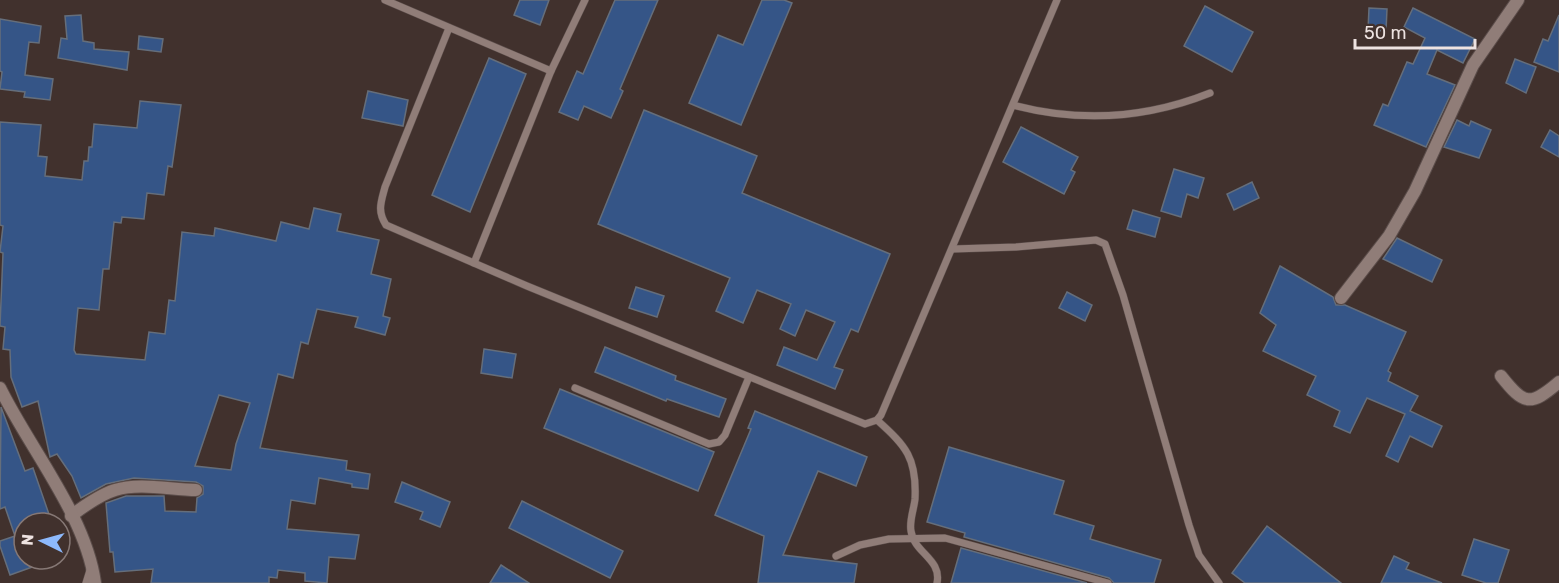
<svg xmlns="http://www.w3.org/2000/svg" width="1559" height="583" font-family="Rubik,sans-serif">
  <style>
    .building { fill: #355587; stroke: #656e7b; stroke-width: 1.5; fill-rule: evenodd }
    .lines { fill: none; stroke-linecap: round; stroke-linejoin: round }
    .service-casing { stroke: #5b4d4a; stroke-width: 8 }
    .minor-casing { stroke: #5b4d4a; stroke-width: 14 }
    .tertiary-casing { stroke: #5b4d4a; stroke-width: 14 }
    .service { stroke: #907d78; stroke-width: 7 }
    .minor { stroke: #907d78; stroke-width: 12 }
    .tertiary { stroke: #907d78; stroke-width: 12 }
  </style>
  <rect width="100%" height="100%" fill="#41312d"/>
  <g class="building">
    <polygon points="520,0 549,0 540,25 514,15"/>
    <polygon points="615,0 658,0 620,89 623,91 611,118 584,106 578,120 559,112 577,71 583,74"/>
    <polygon points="762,0 784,0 792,3 741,125 689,103 718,35 743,45"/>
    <polygon points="1205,6 1253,32 1232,72 1184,46"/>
    <polygon points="1369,8 1387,9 1386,31 1368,30"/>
    <polygon points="1413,8 1475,39 1463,63 1437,50 1427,74 1455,85 1426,147 1374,125 1383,104 1388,106 1407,62 1413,64 1425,38 1404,27"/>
    <polygon points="81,15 83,41 94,43 94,49 129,52 127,70 58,58 61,38 67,39 65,16"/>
    <polygon points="1559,15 1559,72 1534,62 1543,39 1548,41"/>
    <polygon points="0,19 41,26 39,43 29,42 25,75 53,79 50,100 24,97 25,92 0,89 2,72 0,71"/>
    <polygon points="139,36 163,39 161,52 138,49"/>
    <polygon points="489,58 526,74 470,212 432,195"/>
    <polygon points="1515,59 1536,67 1526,93 1506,83"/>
    <polygon points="368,91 408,100 403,126 362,118"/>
    <path d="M140,101L181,105L172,167L168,166L164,195L147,193L144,219L122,217L121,223L114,222L109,269H103L99,310L78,308L74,350L76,354L145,360L149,332L165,334L169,300L175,301L182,232L214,236L215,228L276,241L281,222L309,229L314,208L341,214L337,231L379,240L371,274L391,279L383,316L390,318L385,335L355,327L358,317L317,309L308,344L301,342L293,378L278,374L260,448L347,461L346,470L370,474L368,489L352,487V484L319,478L315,504L291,500L287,529L359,535L355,559L329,557L327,583L305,581V573L278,570L277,578L269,577V583H151L153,569L115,572L113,552H110L106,503L126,496H164L165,511L196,512L197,498L203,494V486L196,482L134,478L106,484L81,498L72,476L57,454L50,457L38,401L22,407L11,377L10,350L3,349L5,327L0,326L3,253L0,252L3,226L0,225V122L41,125L38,156L47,157L45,176L82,180L84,161H88L89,147H92L94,124L137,128ZM219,395L250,403L236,444L231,470L195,466Z"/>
    <polygon points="644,110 757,156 742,193 890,254 858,332 851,329 834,367 843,370 835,389 777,365 784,347 817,360 835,322 806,310 795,336 780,329 791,304 757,290 743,323 716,311 730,278 598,224"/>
    <polygon points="1457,120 1469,126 1471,121 1491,130 1479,158 1444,147"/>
    <polygon points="1021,127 1078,157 1071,170 1075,172 1064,194 1003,162"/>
    <polygon points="1550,130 1559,136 1559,157 1541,147"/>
    <polygon points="1174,169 1204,178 1198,198 1187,194 1181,217 1161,211"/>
    <polygon points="1252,182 1259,198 1234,210 1227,194"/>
    <polygon points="1133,210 1160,218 1155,237 1127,229"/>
    <polygon points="1397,238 1442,260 1432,282 1383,259"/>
    <polygon points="1280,266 1333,297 1336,305 1345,305 1406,332 1388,371 1391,373 1388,381 1418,396 1410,411 1442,426 1432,447 1410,436 1398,462 1386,456 1405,414 1367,398 1350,433 1334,426 1340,411 1307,395 1316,376 1263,351 1276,325 1260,313"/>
    <polygon points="636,287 664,296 657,317 629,308"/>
    <polygon points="1067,292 1092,305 1085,321 1059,308"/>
    <polygon points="605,347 676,376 675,380 726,399 719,417 667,399 666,401 595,372"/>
    <polygon points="484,349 516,354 512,378 481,373"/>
    <polygon points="560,389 714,452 698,491 544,428"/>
    <polygon points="1,407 25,471 33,468 52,523 24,523 24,559 49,561 10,575 0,546 0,541 15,536 5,507 0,509"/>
    <polygon points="755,411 867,457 856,486 818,471 783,555 857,564 854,583 758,583 764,536 715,515 751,429 748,428"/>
    <polygon points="949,447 1064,481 1054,514 1094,526 1090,539 1161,560 1154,583 1114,583 1109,578 964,537 965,533 927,522"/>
    <polygon points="402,482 450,502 440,527 420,519 423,512 395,502"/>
    <polygon points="522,501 623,551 610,578 509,528"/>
    <polygon points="1267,526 1341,583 1245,583 1232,573"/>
    <polygon points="1474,539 1509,550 1498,583 1486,583 1462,575"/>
    <polygon points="961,548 1087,583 951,583"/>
    <polygon points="1394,556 1409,563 1406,569 1442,583 1381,583"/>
    <polygon points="501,565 529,583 490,583"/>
  </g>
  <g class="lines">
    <defs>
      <g id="service">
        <polyline points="385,0 551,71 585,0"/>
        <path d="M449,28L385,187C381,202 377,211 386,225L527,286L865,424L877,420L881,415L1057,0"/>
        <path d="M1013,105C1081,123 1145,119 1210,93"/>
        <polyline points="953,249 1016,247 1096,240 1105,244 1123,295 1189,525 1199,555 1219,583"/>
        <polyline points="474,263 551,71"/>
        <polyline points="575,388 709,444 719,442 725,435 749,377"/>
        <path d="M877,420C906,446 917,458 915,499C914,509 909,521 911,531C914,553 942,559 937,583"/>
        <polyline points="836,556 860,545 889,539 945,538 1108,583"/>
        <polyline points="86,583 90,570"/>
      </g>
      <g id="minor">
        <polyline points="1341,298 1389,236 1415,191 1473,65 1518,0"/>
        <path d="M1501,376C1524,405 1530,407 1559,382"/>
        <path d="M71,516C84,506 99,495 115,490C140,482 171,490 196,490"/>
      </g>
      <path id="tertiary" d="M0,388C30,449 86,516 95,583"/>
    </defs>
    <use href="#service" class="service-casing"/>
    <use href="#minor" class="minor-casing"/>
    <use href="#tertiary" class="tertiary-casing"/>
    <use href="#service" class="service"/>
    <use href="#minor" class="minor"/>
    <use href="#tertiary" class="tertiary"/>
  </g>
  <g transform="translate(42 541) rotate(275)"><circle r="28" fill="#41312d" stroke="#867875" stroke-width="1.5"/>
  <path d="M0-4.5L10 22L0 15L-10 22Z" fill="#8db9fc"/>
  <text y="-9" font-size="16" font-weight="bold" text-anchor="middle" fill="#eee3e1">N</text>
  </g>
  <path d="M1355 39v9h120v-9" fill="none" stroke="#eee3e1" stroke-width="3"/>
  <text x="1364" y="39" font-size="18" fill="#eee3e1" stroke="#41312d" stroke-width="4.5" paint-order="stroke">50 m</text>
</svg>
